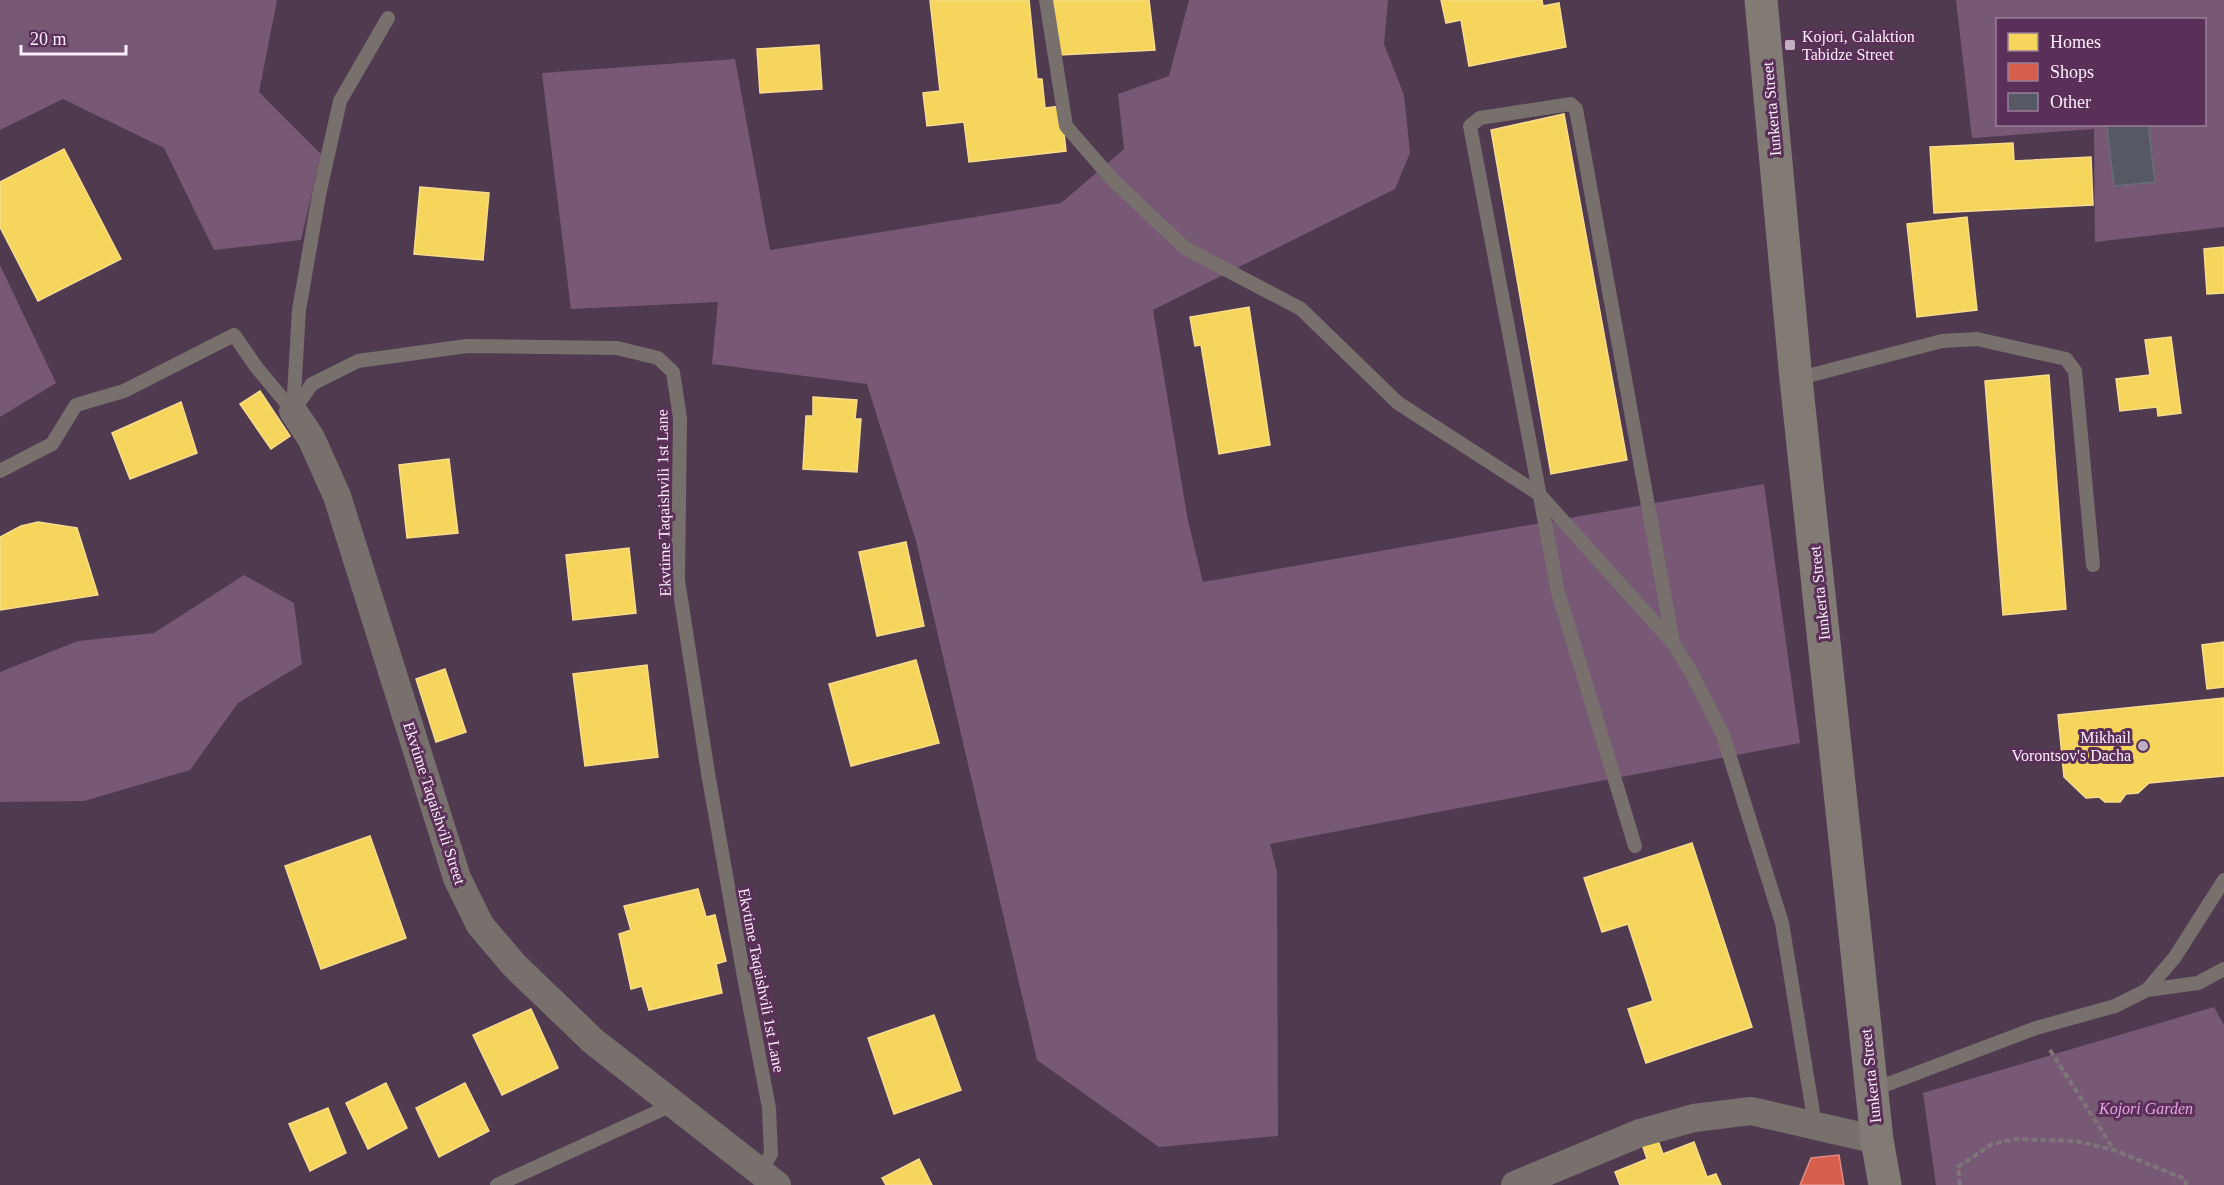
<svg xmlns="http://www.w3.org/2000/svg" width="2224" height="1185" font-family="Georgia,serif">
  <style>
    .green { fill: #775976; fill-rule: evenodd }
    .homes { fill: #f6d55c; stroke: #f8dc8c; stroke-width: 1.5 }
    .shops { fill: #d6604d; stroke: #e28b82; stroke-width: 1.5 }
    .building { fill: #565864; stroke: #666d7a; stroke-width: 1.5 }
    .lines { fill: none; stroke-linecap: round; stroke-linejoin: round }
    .path { stroke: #7f7579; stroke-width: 4; stroke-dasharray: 6 3; stroke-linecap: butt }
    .service { stroke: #77706c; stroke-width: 14 }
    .minor { stroke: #77706c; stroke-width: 28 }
    .secondary { stroke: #827b75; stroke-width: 33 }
    .poi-dot { fill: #c0afc0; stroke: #5a3059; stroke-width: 2 }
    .labels { text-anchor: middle; stroke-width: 6; stroke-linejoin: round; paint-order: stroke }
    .poi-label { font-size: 16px; fill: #fdeefd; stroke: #5a3059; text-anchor: start }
    .street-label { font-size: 16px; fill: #fdeefd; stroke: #5a3059 }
    .park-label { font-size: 16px; font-style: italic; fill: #e8a3e6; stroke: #5a3059 }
  </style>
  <rect width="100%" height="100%" fill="#503a50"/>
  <g class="green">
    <polygon points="0,0 277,0 259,92 321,154 301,240 214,250 164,148 63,99 0,130"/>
    <polygon points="1189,0 1388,0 1384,44 1404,95 1410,153 1395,189 1153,310 1188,521 1203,582 1764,484 1800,743 1270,844 1277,872 1278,1136 1159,1147 1037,1060 916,541 867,384 712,364 718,302 571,309 542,73 735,59 770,250 1061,203 1124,149 1118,94 1169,76"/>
    <path d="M1956,0H2224V227L2095,242L2094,129L1972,138ZM1998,20H2204V124H1998Z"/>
    <polygon points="0,265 56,383 0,417"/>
    <polygon points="244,575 294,603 302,664 238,703 190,770 84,801 0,802 0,672 78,641 154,633"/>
    <polygon points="2214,1007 2224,1025 2224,1185 1936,1185 1923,1093"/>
  </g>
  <g class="homes">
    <polygon points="930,0 1029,0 1037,79 1042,79 1045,108 1061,106 1066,151 969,162 964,122 927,126 923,93 940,91"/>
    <polygon points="1053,0 1149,0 1155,50 1060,55"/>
    <polygon points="1441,0 1542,0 1543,6 1559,3 1566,47 1469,66 1461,20 1446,23"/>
    <polygon points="819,45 822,89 760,93 757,49"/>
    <polygon points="1564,114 1627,460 1551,474 1491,130"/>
    <polygon points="2013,143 2014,161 2091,157 2093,205 1934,213 1930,147"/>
    <polygon points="64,149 121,259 38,301 0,227 0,182"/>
    <polygon points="420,187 489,193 483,260 414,254"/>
    <polygon points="1967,217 1977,310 1917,317 1907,224"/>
    <polygon points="2224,247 2224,293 2207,294 2204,249"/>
    <polygon points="1249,307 1270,445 1219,454 1201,345 1195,346 1190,317"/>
    <polygon points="2171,337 2181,413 2158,416 2157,407 2120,411 2116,379 2150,375 2145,340"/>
    <polygon points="2049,375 2066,609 2003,615 1985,381"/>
    <polygon points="260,391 290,436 271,449 240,404"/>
    <polygon points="813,397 857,400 855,419 861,419 857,472 803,469 806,416 813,416"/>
    <polygon points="181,402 197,453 130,479 112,433"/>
    <polygon points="449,459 458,533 407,538 399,465"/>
    <polygon points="38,522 77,528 98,595 0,610 0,537 21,526"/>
    <polygon points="906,542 924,626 877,636 859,552"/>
    <polygon points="629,548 636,613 573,620 566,555"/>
    <polygon points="2224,642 2224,687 2207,689 2202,645"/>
    <polygon points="916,660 939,743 851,766 829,684"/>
    <polygon points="647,665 658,757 585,766 573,674"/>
    <polygon points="445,669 466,732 436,742 416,679"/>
    <polygon points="2224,698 2224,776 2149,783 2138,793 2126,794 2120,802 2105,802 2099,797 2086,798 2064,777 2058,715"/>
    <polygon points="370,836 406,938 321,969 285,866"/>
    <polygon points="1692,843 1752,1027 1646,1063 1628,1009 1653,1001 1628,924 1602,932 1584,878"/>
    <polygon points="698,889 706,917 715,915 726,961 716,964 722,993 649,1010 642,986 631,989 619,934 631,930 624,906"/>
    <polygon points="531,1009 558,1068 502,1095 473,1035"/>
    <polygon points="934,1015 961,1090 894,1114 868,1038"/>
    <polygon points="386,1083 407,1128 368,1149 346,1103"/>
    <polygon points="465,1083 489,1131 439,1157 416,1108"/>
    <polygon points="328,1108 346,1153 310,1171 289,1124"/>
    <polygon points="1657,1138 1663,1154 1694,1142 1707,1177 1716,1174 1721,1185 1620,1185 1615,1172 1647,1159 1642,1144"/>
    <polygon points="919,1159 932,1185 886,1185 882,1178"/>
  </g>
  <polygon class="shops" points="1839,1155 1844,1185 1800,1185 1811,1158"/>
  <polygon class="building" points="2148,124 2155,182 2114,186 2107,125"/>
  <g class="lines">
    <g class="path">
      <polyline points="2050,1050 2114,1150"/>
      <polyline points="1960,1185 1958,1167 1992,1144 2015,1139 2076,1141 2114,1150 2185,1179 2186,1185"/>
    </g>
    <g class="service">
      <polyline points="1046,0 1066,126 1112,179 1185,248 1301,309 1398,403 1539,494 1673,643 1691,672 1723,735 1782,923 1815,1125"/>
      <polyline points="1796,379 1942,341 1977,339 2066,359 2075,371 2093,565"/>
      <polyline points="293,411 312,384 358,361 467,346 617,348 658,358 673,372 680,418 678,580 708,773 744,977 769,1108 771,1154 759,1173"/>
      <polyline points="293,411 299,310 319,195 340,101 388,18"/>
      <polyline points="0,471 52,444 76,405 124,391 234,335 257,368 293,411"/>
      <polyline points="1635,846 1558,592 1470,126 1480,118 1571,104 1576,109 1673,643"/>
      <polyline points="2147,990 2198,983 2224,969"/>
      <polyline points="1872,1090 2036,1028 2115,1006 2147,990 2175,957 2224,880"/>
      <polyline points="497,1185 672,1105"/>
    </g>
    <g class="minor">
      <polyline points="293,411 311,438 337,496 457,878 480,925 514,965 593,1041 777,1185"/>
      <polyline points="1515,1185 1640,1133 1694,1118 1751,1111 1877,1140"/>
    </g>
    <polyline class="secondary" points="1761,0 1796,379 1877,1140 1885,1185"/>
  </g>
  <g class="poi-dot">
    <rect x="1784" y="39" width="12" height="12" rx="3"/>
    <circle cx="2143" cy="746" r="6"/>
  </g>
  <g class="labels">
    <g class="poi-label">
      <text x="1802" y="42">Kojori, Galaktion<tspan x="1802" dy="18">Tabidze Street</tspan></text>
      <text x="2131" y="743" text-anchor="end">Mikhail<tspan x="2131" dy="18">Vorontsov's Dacha</tspan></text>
    </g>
    <g class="street-label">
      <text transform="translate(1771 109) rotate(-95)" y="6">Iunkerta Street</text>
      <text transform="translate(663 503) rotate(-91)" y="6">Ekvtime Taqaishvili 1st Lane</text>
      <text transform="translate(1819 593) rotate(-96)" y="6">Iunkerta Street</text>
      <text transform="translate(435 803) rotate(72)" y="6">Ekvtime Taqaishvili Street</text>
      <text transform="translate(762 980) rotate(79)" y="6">Ekvtime Taqaishvili 1st Lane</text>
      <text transform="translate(1870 1076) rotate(-96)" y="6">Iunkerta Street</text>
    </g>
    <g class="park-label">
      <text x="2146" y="1114">Kojori Garden</text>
    </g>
  </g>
  <rect x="1996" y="18" width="210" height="108" fill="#5a3059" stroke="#9b7c9b" stroke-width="1.5"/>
  <rect x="2008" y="33" width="30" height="18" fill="#f6d55c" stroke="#9b7c9b" stroke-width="1.5"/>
  <text x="2050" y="48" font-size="18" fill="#fdeefd">Homes</text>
  <rect x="2008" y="63" width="30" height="18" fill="#d6604d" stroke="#9b7c9b" stroke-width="1.5"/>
  <text x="2050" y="78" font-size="18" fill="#fdeefd">Shops</text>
  <rect x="2008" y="93" width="30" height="18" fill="#565864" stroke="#9b7c9b" stroke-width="1.5"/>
  <text x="2050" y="108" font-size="18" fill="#fdeefd">Other</text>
  <path d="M21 45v9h105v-9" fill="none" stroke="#fdeefd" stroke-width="3"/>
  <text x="30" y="45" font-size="18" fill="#fdeefd" stroke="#5a3059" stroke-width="4.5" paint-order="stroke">20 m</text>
</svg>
